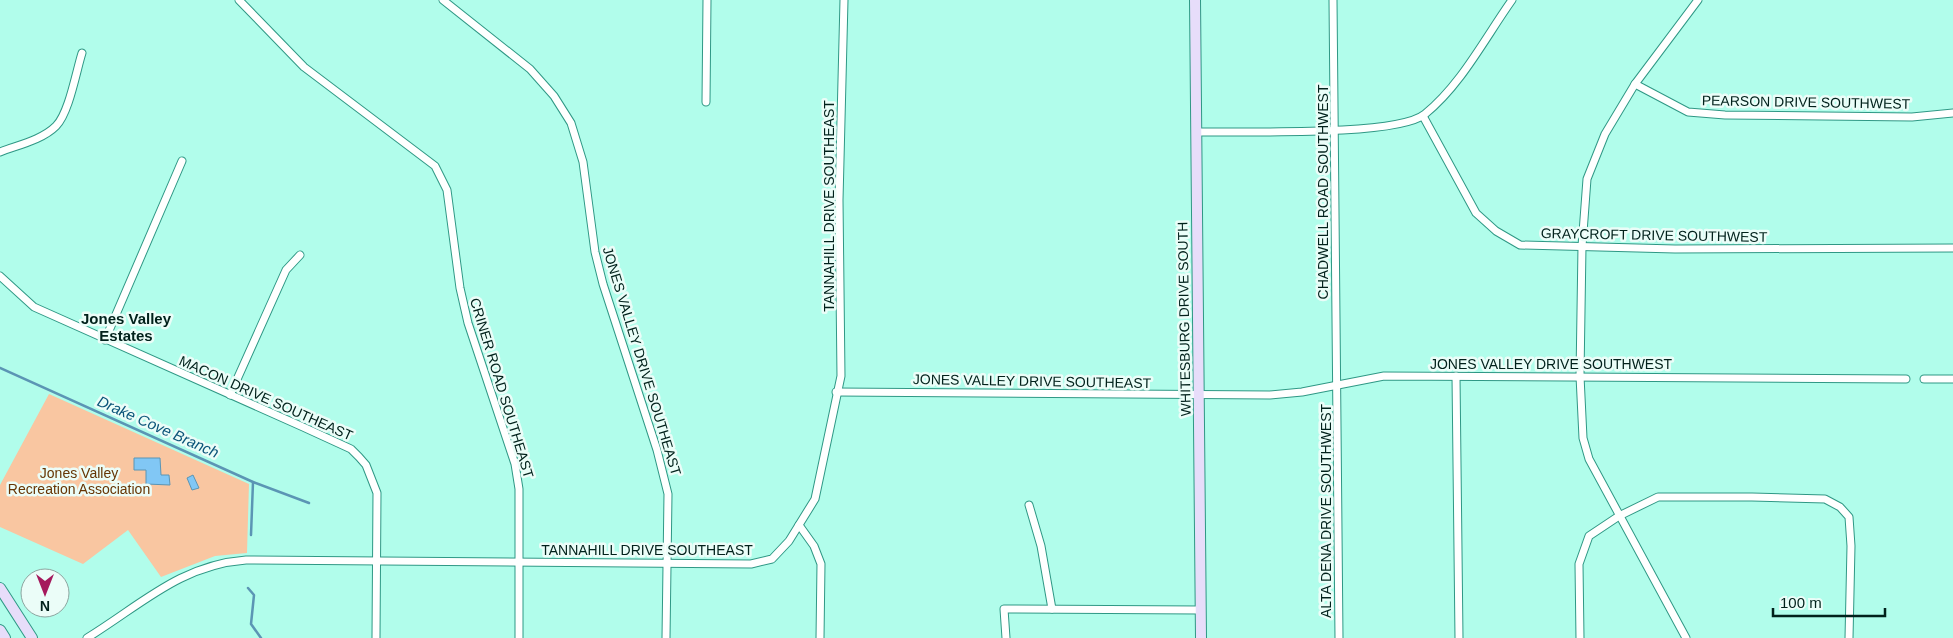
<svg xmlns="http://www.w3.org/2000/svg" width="1953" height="638" font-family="Arial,sans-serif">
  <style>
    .green { fill: #f9c6a1 }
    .water { fill: #81c7f5; stroke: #5b95b4 }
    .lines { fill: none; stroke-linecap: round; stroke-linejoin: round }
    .stream { stroke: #5b95b4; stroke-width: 2.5 }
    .minor-casing { stroke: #2f9885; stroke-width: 9 }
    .secondary-casing { stroke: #2f9885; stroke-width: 12 }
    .minor { stroke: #fff; stroke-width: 7 }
    .secondary { stroke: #e7ddfa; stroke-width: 10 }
    .labels { text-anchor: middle; stroke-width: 5; stroke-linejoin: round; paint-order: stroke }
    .street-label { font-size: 14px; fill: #01211b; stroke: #ebfdf8 }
    .park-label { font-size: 14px; fill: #663504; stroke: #ebfdf8 }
    .neighbourhood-label { font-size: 15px; font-weight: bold; fill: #01211b; stroke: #ebfdf8 }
    .water-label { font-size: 15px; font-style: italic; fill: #0c557a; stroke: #ebfdf8 }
  </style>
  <rect width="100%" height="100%" fill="#b1fdeb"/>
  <polygon class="green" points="49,394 249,484 247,553 215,556 161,577 128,530 83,564 0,527 0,485"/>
  <g class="water">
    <polygon points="134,458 160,458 161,475 169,475 170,485 146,484 146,470 134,470"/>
    <polygon points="193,475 199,488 192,490 187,478"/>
  </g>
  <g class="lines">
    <g class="stream">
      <polyline points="0,368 253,482 309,503"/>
      <polyline points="251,535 253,482"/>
      <polyline points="248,588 254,595 251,624 261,638"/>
    </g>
    <defs>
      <g id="minor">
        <polyline points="239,0 304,67 435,166 447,190 460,288 468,323 515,464 519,489 519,638"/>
        <polyline points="443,0 530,69 554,96 571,123 583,162 595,252 603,284 657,450 668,494 666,638"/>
        <polyline points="1333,0 1339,638"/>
        <polyline points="1635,84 1688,112 1725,115 1912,117 1953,113"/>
        <polyline points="706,102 707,0"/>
        <polyline points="1423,116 1476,213 1496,231 1520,245 1675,249 1953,248"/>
        <path d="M1196,132C1239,131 1397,137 1425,114C1461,85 1485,38 1512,0"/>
        <path d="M0,152C18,145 42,140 56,126C69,113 76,72 82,53"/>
        <polyline points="0,276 34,307 303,427 351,449 359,457 366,465 377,493 376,638"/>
        <polyline points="105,340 182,161"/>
        <polyline points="1456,376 1459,638"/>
        <polyline points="1924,379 1953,379"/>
        <polyline points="836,392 1270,395 1302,392 1384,376 1906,379"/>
        <polyline points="230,395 286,270 300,255"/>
        <polyline points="1029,505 1041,546 1052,609"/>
        <polyline points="799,525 814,546 821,564 820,638"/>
        <path d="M87,638C141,605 180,565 246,560L751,564L772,559L789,541L815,499L841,376L839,200L844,0"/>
        <polyline points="1006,638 1004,609 1200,610"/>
        <polyline points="1580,638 1579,564 1589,536 1619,516 1658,497 1752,497 1825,499 1840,507 1849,517 1851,546 1849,638"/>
        <polyline points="1686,638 1589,459 1583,438 1580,376 1582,246 1587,179 1605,134 1635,84 1698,0"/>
      </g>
      <g id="secondary">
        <polyline points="1195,0 1201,638"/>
        <polyline points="0,588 32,638"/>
        <polyline points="0,630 5,638"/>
      </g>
    </defs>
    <use href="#minor" class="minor-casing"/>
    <use href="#secondary" class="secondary-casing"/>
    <use href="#minor" class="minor"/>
    <use href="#secondary" class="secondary"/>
  </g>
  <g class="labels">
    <g class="street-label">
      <text transform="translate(1806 102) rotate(1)" y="5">PEARSON DRIVE SOUTHWEST</text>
      <text transform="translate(1323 192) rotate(-90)" y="5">CHADWELL ROAD SOUTHWEST</text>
      <text transform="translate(829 206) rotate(-90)" y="5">TANNAHILL DRIVE SOUTHEAST</text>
      <text transform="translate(1654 235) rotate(1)" y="5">GRAYCROFT DRIVE SOUTHWEST</text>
      <text transform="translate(1184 319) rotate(-91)" y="5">WHITESBURG DRIVE SOUTH</text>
      <text transform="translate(642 361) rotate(73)" y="5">JONES VALLEY DRIVE SOUTHEAST</text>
      <text x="1551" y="369">JONES VALLEY DRIVE SOUTHWEST</text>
      <text transform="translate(1032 381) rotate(1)" y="5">JONES VALLEY DRIVE SOUTHEAST</text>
      <text transform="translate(502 388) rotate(73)" y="5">CRINER ROAD SOUTHEAST</text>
      <text transform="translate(266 398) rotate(24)" y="5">MACON DRIVE SOUTHEAST</text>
      <text transform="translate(1326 511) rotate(-90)" y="5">ALTA DENA DRIVE SOUTHWEST</text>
      <text x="647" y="555">TANNAHILL DRIVE SOUTHEAST</text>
    </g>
    <g class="park-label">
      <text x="79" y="478">Jones Valley<tspan x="79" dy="16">Recreation Association</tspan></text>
    </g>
    <g class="neighbourhood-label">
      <text x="126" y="324">Jones Valley<tspan x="126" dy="17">Estates</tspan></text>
    </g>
    <g class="water-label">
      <text transform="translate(158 427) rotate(24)" y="5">Drake Cove Branch</text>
    </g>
  </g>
  <g transform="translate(45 593) rotate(180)"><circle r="24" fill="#ebfdf8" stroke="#8da5a0"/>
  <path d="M0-4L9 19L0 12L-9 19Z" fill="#a5195d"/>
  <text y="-8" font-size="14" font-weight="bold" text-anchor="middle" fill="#01211b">N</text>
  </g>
  <path d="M1773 608v8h112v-8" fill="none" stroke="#01211b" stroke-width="2.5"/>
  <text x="1780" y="608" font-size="15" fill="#01211b" stroke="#ebfdf8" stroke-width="4" paint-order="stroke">100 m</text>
</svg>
